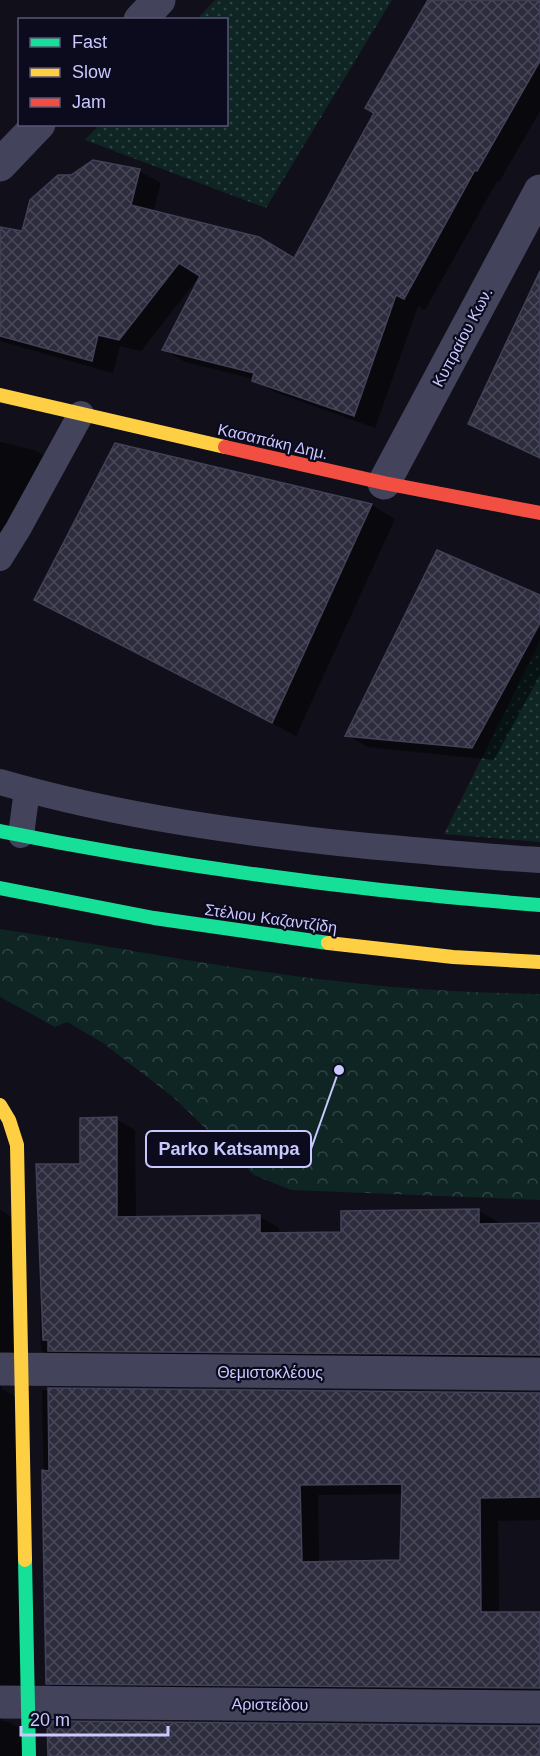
<svg xmlns="http://www.w3.org/2000/svg" width="540" height="1756" font-family="Helvetica,sans-serif">
  <style>
    .grass { fill: url(#grass-dots) }
    .forest { fill: url(#forest-crowns) }
    .shadow { fill: #0007; fill-rule: evenodd }
    .building { fill: url(#building-cross-hatch); stroke: #424158; stroke-width: 1.5; fill-rule: evenodd }
    .lines { fill: none; stroke-linecap: round; stroke-linejoin: round }
    .lane { stroke: #43445b; stroke-width: 26 }
    .street { stroke: #43445b; stroke-width: 33 }
    .fast { stroke: #16e098; stroke-width: 14 }
    .slow { stroke: #ffcf43; stroke-width: 14 }
    .jam { stroke: #f24e42; stroke-width: 14 }
    .labels { text-anchor: middle; stroke-width: 4.5; stroke-linejoin: round; paint-order: stroke }
    .street-label { font-size: 16px; fill: #c9c8ff; stroke: #0c0b1e }
    .leader { fill: none; stroke: #c9c8ff; stroke-width: 2 }
    .callout-dot { fill: #c9c8ff; stroke: #0c0b1e; stroke-width: 2 }
    .callout { fill: #0c0b1e; stroke: #c9c8ff; stroke-width: 2 }
    .callout-label { font-size: 18px; text-anchor: middle; font-weight: bold; fill: #c9c8ff }
  </style>
  <defs>
    <pattern id="grass-dots" width="8" height="8" patternUnits="userSpaceOnUse" patternTransform="scale(1.5)"><rect width="8" height="8" fill="#0e2524"/><path d="M2 2h.1M6 6h.1" fill="none" stroke="#304345" stroke-width="1.8" stroke-linecap="round"/></pattern>
    <pattern id="forest-crowns" width="20" height="18" patternUnits="userSpaceOnUse" patternTransform="scale(1.5)"><rect width="20" height="18" fill="#0e2524"/><path d="M2 6a3 3 0 1 1 6 0M12 15a3 3 0 1 1 6 0" fill="none" stroke="#304345"/></pattern>
    <pattern id="building-cross-hatch" width="8" height="8" patternUnits="userSpaceOnUse" patternTransform="scale(1.5)"><rect width="8" height="8" fill="#2d2c3d"/><path d="M0 0l8 8M0 8l8-8" fill="none" stroke="#4a495a"/></pattern>
  </defs>
  <rect width="100%" height="100%" fill="#100f1a"/>
  <g class="grass">
    <polygon points="215,0 392,0 266,208 85,140 99,125 226,124 226,20 197,19"/>
    <polygon points="540,641 540,842 444,834"/>
  </g>
  <path class="forest" d="M0,929C118,947 236,971 354,983C416,990 478,993 540,994V1200L291,1190L254,1175L173,1097L103,1043L67,1022L55,1027L0,997Z"/>
  <g class="shadow">
    <polygon points="430,0 540,0 540,111 499,182 497,181 425,310 418,306 375,428 275,392 254,379 185,362 164,350 202,273 141,351 120,346 113,373 0,341 0,230 24,232 139,171 161,183 153,212 295,260 376,113"/>
    <polygon points="0,442 34,450 55,462 0,532"/>
    <polygon points="115,445 372,505 395,519 296,736 60,613"/>
    <polygon points="540,597 540,675 494,760 368,747 347,735"/>
    <polygon points="116,1119 135,1130 136,1218 260,1217 279,1228 278,1234 342,1234 479,1211 498,1222 498,1225 540,1225 540,1365 60,1360 41,1350 38,1165 81,1165"/>
    <polygon points="0,1210 18,1221 20,1360 0,1379"/>
    <polygon points="0,1383 2,1389 21,1400 27,1693 0,1712"/>
    <path d="M42,1390L540,1394V1520L498,1521L499,1614L540,1613V1698L66,1694L48,1683ZM403,1494L402,1562L319,1563L318,1495Z"/>
    <polygon points="0,1716 2,1721 9,1722 28,1733 28,1756 0,1756"/>
  </g>
  <g class="building">
    <polygon points="428,0 540,0 540,61 477,171 475,170 404,299 396,295 354,416 252,381 254,373 162,350 200,276 179,263 119,340 98,335 92,361 0,336 0,227 22,231 30,200 58,175 71,175 93,160 140,169 131,205 259,237 294,258 374,113 365,108"/>
    <polygon points="540,271 540,458 468,424"/>
    <polygon points="115,443 372,504 272,723 34,600"/>
    <polygon points="437,550 540,595 540,623 472,748 345,736"/>
    <polygon points="117,1117 117,1217 260,1215 260,1233 341,1232 341,1211 479,1209 479,1224 540,1223 540,1355 48,1351 48,1340 43,1340 36,1164 80,1164 80,1118"/>
    <path d="M48,1388L540,1393V1497L480,1498L481,1612H540V1688L46,1684L42,1470L49,1471ZM402,1484L400,1560L302,1562L300,1485Z"/>
    <polygon points="47,1721 540,1726 540,1756 48,1756"/>
  </g>
  <g class="lines">
    <g class="lane">
      <polyline points="0,558 18,529 81,414"/>
      <path d="M0,782C121,817 242,833 368,846C425,851 482,857 540,860"/>
      <polyline points="21,835 27,790"/>
    </g>
    <g class="street">
      <polyline points="140,20 159,0"/>
      <polyline points="0,165 39,124"/>
      <polyline points="384,483 540,191"/>
      <polyline points="0,1369 540,1374"/>
      <polyline points="0,1702 540,1707"/>
    </g>
    <g class="fast">
      <path d="M0,831C179,867 358,891 540,905"/>
      <polyline points="0,888 154,918 328,943"/>
      <polyline points="25,1560 29,1756"/>
    </g>
    <g class="slow">
      <polyline points="0,395 225,447"/>
      <polyline points="328,943 453,957 540,962"/>
      <polyline points="0,1105 9,1120 17,1145 25,1560"/>
    </g>
    <polyline class="jam" points="225,447 384,483 540,513"/>
  </g>
  <g class="labels">
    <g class="street-label">
      <text transform="translate(462 337) rotate(-62)" y="6">Κυπραίου Κων.</text>
      <text transform="translate(273 441) rotate(13)" y="6">Κασαπάκη Δημ.</text>
      <text transform="translate(271 918) rotate(8)" y="6">Στέλιου Καζαντζίδη</text>
      <text x="270" y="1378">Θεμιστοκλέους</text>
      <text transform="translate(270 1704) rotate(1)" y="6">Αριστείδου</text>
    </g>
  </g>
  <path class="leader" d="M339 1070L311 1149"/>
  <circle class="callout-dot" cx="339" cy="1070" r="6"/>
  <rect class="callout" x="146" y="1131" width="165" height="36" rx="6"/>
  <g class="callout-label">
    <text x="229" y="1155">Parko Katsampa</text>
  </g>
  <rect x="18" y="18" width="210" height="108" fill="#0c0b1e" stroke="#585778" stroke-width="1.5"/>
  <rect x="30" y="38" width="30" height="9" fill="#16e098" stroke="#585778" stroke-width="1.5"/>
  <text x="72" y="48" font-size="18" fill="#c9c8ff">Fast</text>
  <rect x="30" y="68" width="30" height="9" fill="#ffcf43" stroke="#585778" stroke-width="1.5"/>
  <text x="72" y="78" font-size="18" fill="#c9c8ff">Slow</text>
  <rect x="30" y="98" width="30" height="9" fill="#f24e42" stroke="#585778" stroke-width="1.5"/>
  <text x="72" y="108" font-size="18" fill="#c9c8ff">Jam</text>
  <path d="M21 1726v9h147v-9" fill="none" stroke="#c9c8ff" stroke-width="3"/>
  <text x="30" y="1726" font-size="18" fill="#c9c8ff" stroke="#0c0b1e" stroke-width="4.5" paint-order="stroke">20 m</text>
</svg>
